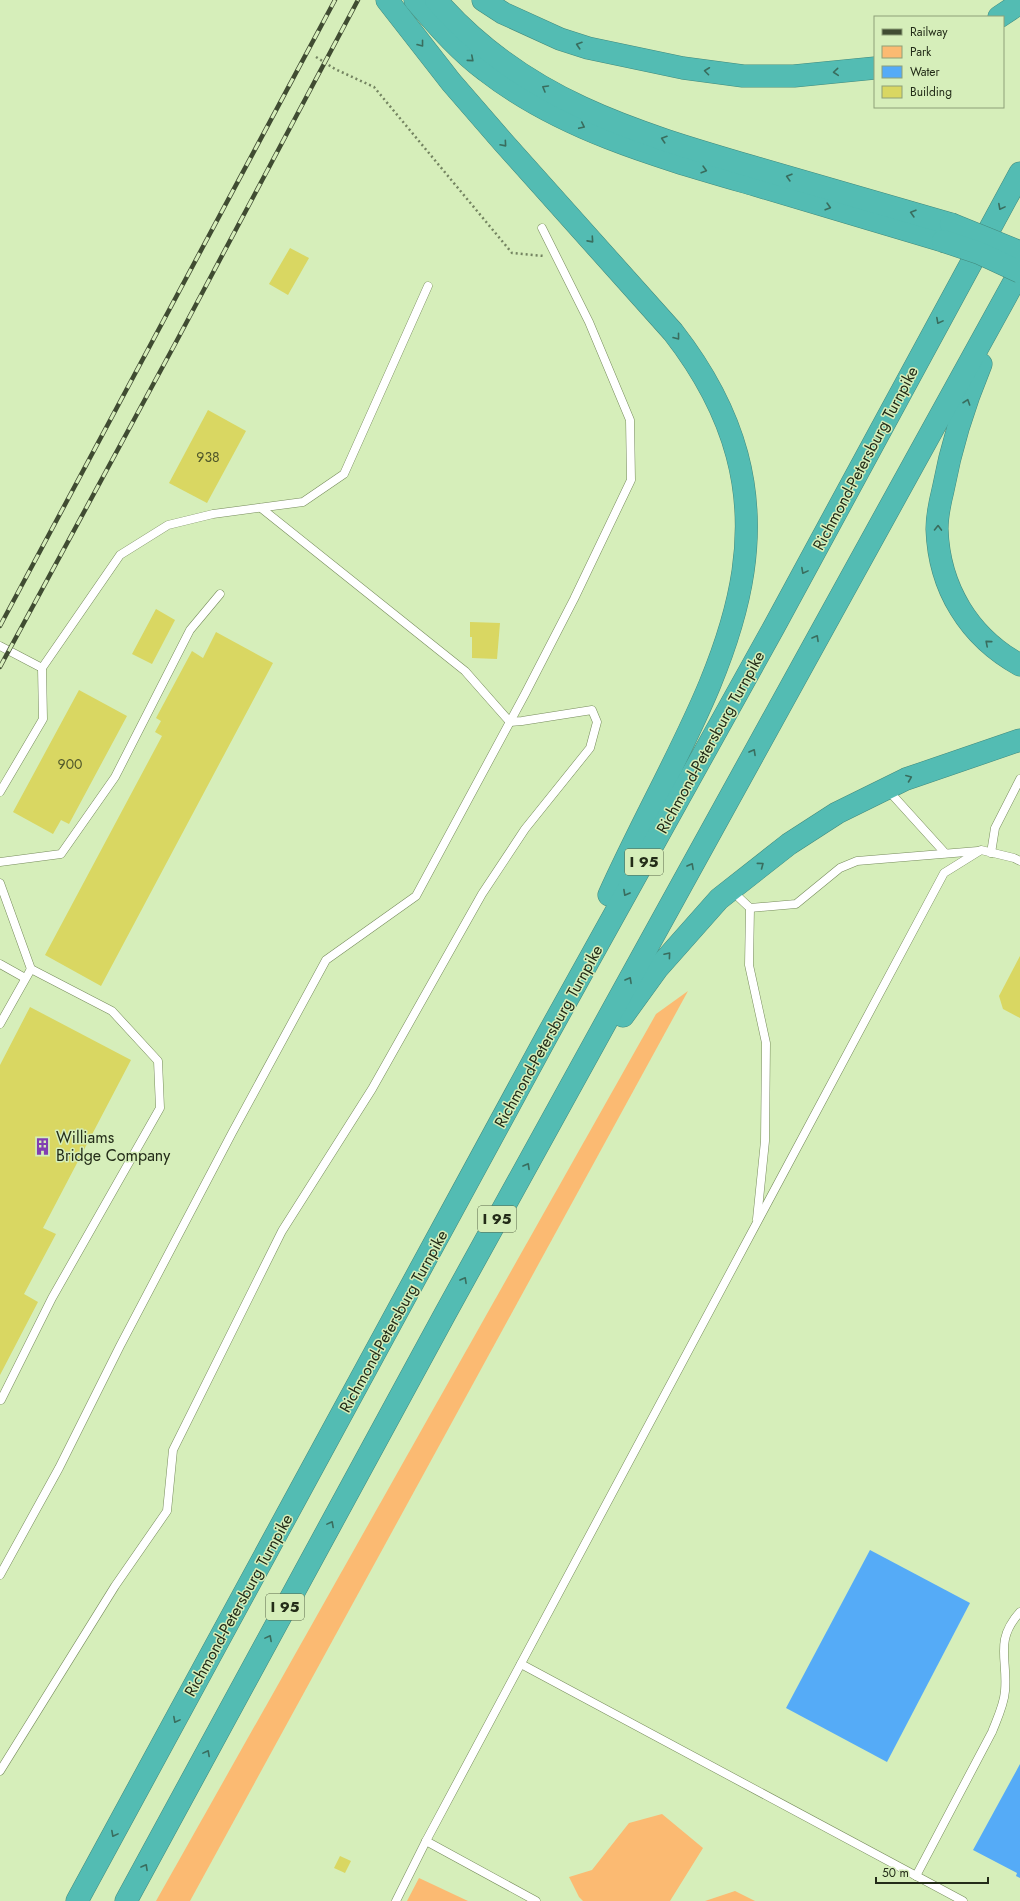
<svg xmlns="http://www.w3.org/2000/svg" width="1020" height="1901" font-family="Jost,sans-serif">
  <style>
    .green { fill: #fbba72 }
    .water { fill: #55abf7 }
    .building { fill: #d9d762 }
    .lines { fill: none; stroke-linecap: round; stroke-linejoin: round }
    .service-casing { stroke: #778c5c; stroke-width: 9 }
    .motorway-casing { stroke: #428a7d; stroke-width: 23 }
    .path { stroke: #748461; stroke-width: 2.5; stroke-dasharray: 2 3; stroke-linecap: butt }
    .service { stroke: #fff; stroke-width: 8 }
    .motorway { stroke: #53bcb3; stroke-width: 22 }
    .rail-casing { stroke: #404c32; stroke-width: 4.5 }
    .rail { stroke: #d6eeba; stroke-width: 3; stroke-dasharray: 9; stroke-linecap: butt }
    .motorway-bridge-casing { stroke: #428a7d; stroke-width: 23; stroke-linecap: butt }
    .motorway-bridge { stroke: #53bcb3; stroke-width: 22 }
    .oneway { stroke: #396d5e }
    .labels { text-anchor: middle; stroke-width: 3; stroke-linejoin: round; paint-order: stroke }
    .number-label { font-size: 14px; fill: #50572a }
    .shield { fill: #d6eeba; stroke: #596649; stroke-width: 1 }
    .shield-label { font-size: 15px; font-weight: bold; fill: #232c18 }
    .street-label { font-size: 16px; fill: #232c18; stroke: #d6eeba }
    .poi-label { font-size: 16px; fill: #232c18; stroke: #d6eeba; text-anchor: start }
  </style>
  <rect width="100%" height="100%" fill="#d6eeba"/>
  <g class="green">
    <polygon points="688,991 190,1901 156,1901 656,1014"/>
    <polygon points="662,1814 703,1848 670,1901 583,1901 579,1897 569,1877 592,1870 629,1823"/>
    <polygon points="419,1878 468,1901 407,1901"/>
    <polygon points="735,1891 755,1901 705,1901"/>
  </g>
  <g class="water">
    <polygon points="870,1550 970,1603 887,1762 786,1708"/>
    <polygon points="1020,1764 1020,1878 1016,1876 1017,1873 973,1850"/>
  </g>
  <g class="building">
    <polygon points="290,248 309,258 288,295 269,284"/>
    <polygon points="208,410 246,431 207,503 169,483"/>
    <polygon points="156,609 175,620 152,664 132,654"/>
    <polygon points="470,622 500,623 497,659 472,658 472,637 470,637"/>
    <polygon points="216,632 273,663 101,986 45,955 162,736 155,732 161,721 156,718 192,651 203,658"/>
    <polygon points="79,690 127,716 69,824 61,820 53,834 13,812"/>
    <polygon points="1020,956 1020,1018 1003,1009 999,996"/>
    <polygon points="30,1007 131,1060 43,1228 56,1234 24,1294 38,1302 0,1375 0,1065"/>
    <polygon points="340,1856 351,1861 345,1873 334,1868"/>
  </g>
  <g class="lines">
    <defs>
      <g id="service">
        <polyline points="0,646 42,668"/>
        <polyline points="887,789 945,853"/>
        <polyline points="0,792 43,719 42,668 120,555 168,525 213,514 303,502 344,474 428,286"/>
        <polyline points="991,853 995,828 1020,779"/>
        <polyline points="0,862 61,854 115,777 190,630 220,594"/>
        <polyline points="0,883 31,969 112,1011 158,1061 160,1108 52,1298 1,1400"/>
        <polyline points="731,890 750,908 796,904 840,868 857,861 978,851"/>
        <polyline points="750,908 749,965 766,1043 765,1141 757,1219"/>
        <polyline points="0,964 25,978"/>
        <polyline points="0,1024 31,969"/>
        <polyline points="0,1575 59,1468 120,1346 232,1133 326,960 416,896 525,694 574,599 631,480 630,420 589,322 542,228"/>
        <polyline points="521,1664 963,1901"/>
        <polyline points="0,1771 115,1586 167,1511 173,1450 282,1231 372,1089 482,894 525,829 590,748 597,722 592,710 522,721 510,722 465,671 261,508"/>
        <polyline points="426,1841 536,1901"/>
        <path d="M916,1876L992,1732C997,1719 1004,1705 1005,1691C1008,1658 994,1641 1020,1612"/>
        <polyline points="396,1901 426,1841 944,873 981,850 1014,858 1020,861"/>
      </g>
      <g id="motorway">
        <path d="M387,0L451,82L503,142L673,332C832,536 696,701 609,895"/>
        <path d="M415,0C437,25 459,51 486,71C563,131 662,158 755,185C818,204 880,222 943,241"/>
        <path d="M436,0C523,100 634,132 757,168C822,187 886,205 951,224"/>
        <polyline points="483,0 503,13 560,39 588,48 683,68 743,76 794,76 875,68"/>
        <polyline points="999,17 1020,3"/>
        <path d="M981,364C964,405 951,447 943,490C940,502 937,516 937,529C939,588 969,637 1020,665"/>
        <polyline points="623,1016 657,969 719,899 789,844 837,813 906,779 1020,740"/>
        <polyline points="77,1901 548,1034 774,627 1020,173"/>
        <polyline points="126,1901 445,1314 1020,271"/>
      </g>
    </defs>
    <use href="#service" class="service-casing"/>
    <use href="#motorway" class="motorway-casing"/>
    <polyline class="path" points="316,57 335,69 374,87 512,253 544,256"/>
    <use href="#service" class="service"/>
    <use href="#motorway" class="motorway"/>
    <defs>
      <g id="rail">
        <polyline points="0,626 335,0"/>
        <polyline points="0,667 175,344 358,0"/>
      </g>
    </defs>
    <use href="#rail" class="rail-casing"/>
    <use href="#rail" class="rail"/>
    <defs>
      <g id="motorway-bridge">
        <polyline points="951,224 1020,252"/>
        <polyline points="943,241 979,253 1020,272"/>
      </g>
    </defs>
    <use href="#motorway-bridge" class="motorway-bridge-casing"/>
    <use href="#motorway-bridge" class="motorway-bridge"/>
  </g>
  <defs><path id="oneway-chevron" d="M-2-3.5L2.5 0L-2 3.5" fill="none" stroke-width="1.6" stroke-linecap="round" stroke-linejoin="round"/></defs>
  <g class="oneway">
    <use href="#oneway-chevron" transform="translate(421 44) rotate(52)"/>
    <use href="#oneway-chevron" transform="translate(579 45) rotate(-162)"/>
    <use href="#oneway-chevron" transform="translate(471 59) rotate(41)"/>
    <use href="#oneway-chevron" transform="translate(707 71) rotate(-173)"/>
    <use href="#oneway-chevron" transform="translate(836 72) rotate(175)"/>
    <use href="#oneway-chevron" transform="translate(545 88) rotate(-150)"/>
    <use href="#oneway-chevron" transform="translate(582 126) rotate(25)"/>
    <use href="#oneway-chevron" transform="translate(664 139) rotate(-162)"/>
    <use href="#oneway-chevron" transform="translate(504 144) rotate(49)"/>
    <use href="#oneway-chevron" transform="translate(704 170) rotate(16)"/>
    <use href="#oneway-chevron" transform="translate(789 177) rotate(-164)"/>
    <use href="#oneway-chevron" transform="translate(828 207) rotate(16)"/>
    <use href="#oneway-chevron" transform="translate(1001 207) rotate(118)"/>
    <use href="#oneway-chevron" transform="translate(913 213) rotate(-164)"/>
    <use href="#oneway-chevron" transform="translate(591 240) rotate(48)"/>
    <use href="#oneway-chevron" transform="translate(939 321) rotate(118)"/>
    <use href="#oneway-chevron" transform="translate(677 337) rotate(52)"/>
    <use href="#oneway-chevron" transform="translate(967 402) rotate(-71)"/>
    <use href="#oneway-chevron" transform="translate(938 528) rotate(-89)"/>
    <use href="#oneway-chevron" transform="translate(804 571) rotate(118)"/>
    <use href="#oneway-chevron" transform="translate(816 638) rotate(-61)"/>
    <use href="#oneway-chevron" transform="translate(988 643) rotate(-139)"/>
    <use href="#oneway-chevron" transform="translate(753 752) rotate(-61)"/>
    <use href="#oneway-chevron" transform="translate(909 778) rotate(-22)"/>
    <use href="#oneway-chevron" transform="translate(761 865) rotate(-37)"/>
    <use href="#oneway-chevron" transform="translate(691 866) rotate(-61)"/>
    <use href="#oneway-chevron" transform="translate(626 893) rotate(119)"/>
    <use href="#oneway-chevron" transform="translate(668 955) rotate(-50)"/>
    <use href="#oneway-chevron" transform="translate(629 980) rotate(-61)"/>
    <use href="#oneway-chevron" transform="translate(527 1166) rotate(-61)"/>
    <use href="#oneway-chevron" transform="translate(464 1280) rotate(-61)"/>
    <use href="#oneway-chevron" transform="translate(331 1524) rotate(-62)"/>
    <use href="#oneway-chevron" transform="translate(269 1638) rotate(-62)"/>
    <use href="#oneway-chevron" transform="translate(176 1720) rotate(118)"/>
    <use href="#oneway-chevron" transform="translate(207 1753) rotate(-62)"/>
    <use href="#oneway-chevron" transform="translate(114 1834) rotate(118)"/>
    <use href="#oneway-chevron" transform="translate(145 1867) rotate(-61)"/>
  </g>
  <defs>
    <symbol id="building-bare" viewBox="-9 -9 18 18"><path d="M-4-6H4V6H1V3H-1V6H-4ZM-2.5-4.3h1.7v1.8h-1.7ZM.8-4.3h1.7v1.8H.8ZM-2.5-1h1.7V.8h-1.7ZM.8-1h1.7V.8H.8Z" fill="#813eb2" stroke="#d6eeba" stroke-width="2.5" paint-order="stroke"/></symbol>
  </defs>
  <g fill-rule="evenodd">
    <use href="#building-bare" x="30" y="1134" width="25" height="25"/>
  </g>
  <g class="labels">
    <g class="number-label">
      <text x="208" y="462">938</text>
      <text x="70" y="769">900</text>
    </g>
    <g class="shield">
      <rect x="625" y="849" width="38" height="26" rx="3"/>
      <rect x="478" y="1206" width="38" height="26" rx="3"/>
      <rect x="266" y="1594" width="38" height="26" rx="3"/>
    </g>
    <g class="shield-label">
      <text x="644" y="867">I 95</text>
      <text x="497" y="1224">I 95</text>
      <text x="285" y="1612">I 95</text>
    </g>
    <g class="street-label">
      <text transform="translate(865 458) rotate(-62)" y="6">Richmond-Petersburg Turnpike</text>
      <text transform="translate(710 742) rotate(-61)" y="6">Richmond-Petersburg Turnpike</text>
      <text transform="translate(548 1036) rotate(-61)" y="6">Richmond-Petersburg Turnpike</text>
      <text transform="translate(393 1321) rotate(-61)" y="6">Richmond-Petersburg Turnpike</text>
      <text transform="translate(238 1605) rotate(-61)" y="6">Richmond-Petersburg Turnpike</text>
    </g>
    <g class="poi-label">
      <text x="56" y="1143">Williams<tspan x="56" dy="18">Bridge Company</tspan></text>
    </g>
  </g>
  <rect x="874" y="16" width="130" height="92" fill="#d6eeba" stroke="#8ea079"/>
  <rect x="882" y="29" width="20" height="6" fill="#404c32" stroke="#8ea079"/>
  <text x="910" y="36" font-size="12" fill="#232c18">Railway</text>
  <rect x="882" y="46" width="20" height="12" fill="#fbba72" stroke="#8ea079"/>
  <text x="910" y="56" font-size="12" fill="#232c18">Park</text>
  <rect x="882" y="66" width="20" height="12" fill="#55abf7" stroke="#8ea079"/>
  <text x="910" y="76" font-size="12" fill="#232c18">Water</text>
  <rect x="882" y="86" width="20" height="12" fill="#d9d762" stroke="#8ea079"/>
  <text x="910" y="96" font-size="12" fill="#232c18">Building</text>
  <path d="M876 1877v6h112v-6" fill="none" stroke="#232c18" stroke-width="2"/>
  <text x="882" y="1877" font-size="12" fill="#232c18" stroke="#d6eeba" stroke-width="3" paint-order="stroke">50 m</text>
</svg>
